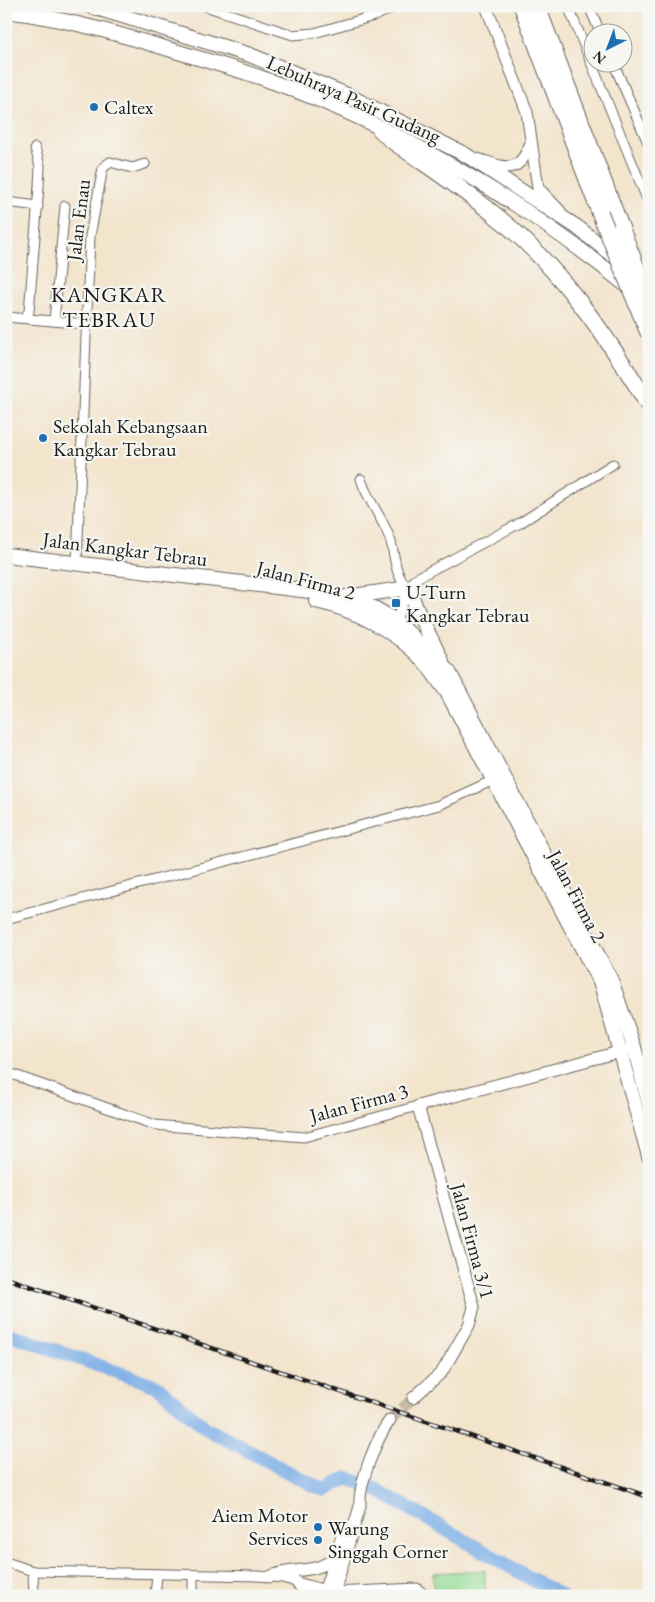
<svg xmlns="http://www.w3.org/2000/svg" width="655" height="1602" font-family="'EB Garamond',serif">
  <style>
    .green { fill: #95dc95; stroke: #587c58 }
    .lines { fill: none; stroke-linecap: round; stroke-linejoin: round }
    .river { stroke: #7aade6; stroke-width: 14 }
    .tertiary-tunnel { stroke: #c8bca9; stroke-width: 11; stroke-dasharray: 11 5.5; stroke-linecap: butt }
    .minor-casing { stroke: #67625a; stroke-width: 11 }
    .tertiary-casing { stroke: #67625a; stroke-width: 13 }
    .primary-casing { stroke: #67625a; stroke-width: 16 }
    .trunk-casing { stroke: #67625a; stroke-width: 16 }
    .motorway-casing { stroke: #67625a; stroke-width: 18 }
    .minor { stroke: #fff; stroke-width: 9 }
    .tertiary { stroke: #fff; stroke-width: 11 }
    .primary { stroke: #fff; stroke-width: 14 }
    .trunk { stroke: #fff; stroke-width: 14 }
    .motorway { stroke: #fff; stroke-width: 16 }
    .rail-casing { stroke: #1c1c1c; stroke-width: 4.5 }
    .rail { stroke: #f6f6f2; stroke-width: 2.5; stroke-dasharray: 8; stroke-linecap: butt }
    .motorway-bridge-casing { stroke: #67625a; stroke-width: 18; stroke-linecap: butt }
    .motorway-bridge { stroke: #fff; stroke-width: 16 }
    .poi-dot { fill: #1f6fb2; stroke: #f6f6f2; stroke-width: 2 }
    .labels { text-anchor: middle; stroke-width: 4.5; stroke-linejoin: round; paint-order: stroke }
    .street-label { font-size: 20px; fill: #1c1c1c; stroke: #f6f6f2 }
    .poi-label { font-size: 20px; fill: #1c1c1c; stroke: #f6f6f2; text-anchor: start }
    .quarter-label { font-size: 22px; letter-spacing: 1px; fill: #1c1c1c; stroke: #f6f6f2 }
  </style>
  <rect width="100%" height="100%" fill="#f6f6f2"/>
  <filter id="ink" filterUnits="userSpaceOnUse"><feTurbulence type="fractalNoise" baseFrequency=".02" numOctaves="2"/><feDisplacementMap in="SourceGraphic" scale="10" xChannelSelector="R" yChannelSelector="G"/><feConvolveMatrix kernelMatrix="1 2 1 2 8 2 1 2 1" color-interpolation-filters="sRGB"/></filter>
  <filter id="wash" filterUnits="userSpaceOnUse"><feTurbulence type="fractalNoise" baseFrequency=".0096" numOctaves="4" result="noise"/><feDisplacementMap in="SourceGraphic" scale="20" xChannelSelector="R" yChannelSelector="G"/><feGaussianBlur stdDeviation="1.12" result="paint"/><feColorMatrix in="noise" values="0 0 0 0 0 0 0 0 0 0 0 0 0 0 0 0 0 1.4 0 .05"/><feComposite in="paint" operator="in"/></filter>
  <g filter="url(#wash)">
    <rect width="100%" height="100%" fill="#f3e4cc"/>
    <polygon class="green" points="485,1570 485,1596 434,1596 433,1573"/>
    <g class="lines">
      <polyline class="river" points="6,1333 157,1386 207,1429 309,1483 324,1490 348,1478 377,1490 561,1596"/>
    </g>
  </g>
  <g filter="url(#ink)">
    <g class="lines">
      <polyline class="tertiary-tunnel" points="390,1420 413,1398"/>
      <defs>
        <g id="minor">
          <polyline points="205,6 293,35 314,33 374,16 397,6"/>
          <polyline points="568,6 649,204"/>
          <polyline points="589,6 600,32"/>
          <polyline points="613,62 649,145"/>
          <polyline points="6,202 38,206"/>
          <polyline points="6,317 87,324"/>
          <polyline points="24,318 29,312 39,186 40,166 35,148"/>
          <polyline points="54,321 65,206"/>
          <path d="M361,479C368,502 384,519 391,542C395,556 395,579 409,588"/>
          <polyline points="77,563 90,236 103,168 110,162 132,168 145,164"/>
          <polyline points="394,625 409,588 415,579 520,523 613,464"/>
          <polyline points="6,919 439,805 498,778"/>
          <polyline points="6,1072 155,1125 166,1126 304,1137 418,1106"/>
          <polyline points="6,1562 33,1571 258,1576 282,1578 334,1592 417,1588 426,1596"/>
          <polyline points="33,1571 34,1596"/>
          <polyline points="193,1575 193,1596"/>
          <polyline points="155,1596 157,1575"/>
        </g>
        <g id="tertiary">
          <polyline points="486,6 527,112 538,188 560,211"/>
          <path d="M477,159C506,168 518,176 531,143"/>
          <polyline points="413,1398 442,1372 469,1325 474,1307 418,1106 626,1050"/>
          <path d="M269,1577C292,1566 314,1576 335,1557"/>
          <polyline points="295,1581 309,1596"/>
          <polyline points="323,1596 344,1529"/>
          <path d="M333,1596L360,1506C358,1484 377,1437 390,1420"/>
        </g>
        <g id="primary">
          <polyline points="6,555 318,592 374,608 396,621 449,672 542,850 611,980 634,1047 649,1103"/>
          <polyline points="346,597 409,588 416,608 442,661"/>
          <path d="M316,601C356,610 395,630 424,661C432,670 439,682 447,692L601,984L649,1156"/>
        </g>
        <g id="trunk">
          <polyline points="90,6 250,55 347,95 466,155 577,227 621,262"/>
          <path d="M6,11C64,18 119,34 175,51C204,60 233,68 262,78C395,125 522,200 631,289"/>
        </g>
        <g id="motorway">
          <polyline points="522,6 600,213"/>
          <polyline points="537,6 621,228"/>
          <path d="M380,129L390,139C425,164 462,188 495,215C559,266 607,336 649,406"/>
        </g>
      </defs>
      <use href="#minor" class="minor-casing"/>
      <use href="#tertiary" class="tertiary-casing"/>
      <use href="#primary" class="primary-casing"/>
      <use href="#trunk" class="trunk-casing"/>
      <use href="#motorway" class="motorway-casing"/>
      <use href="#minor" class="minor"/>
      <use href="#tertiary" class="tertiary"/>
      <use href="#primary" class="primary"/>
      <use href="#trunk" class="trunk"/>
      <use href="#motorway" class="motorway"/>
      <defs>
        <polyline id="rail" points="6,1278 649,1497"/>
      </defs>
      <use href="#rail" class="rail-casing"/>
      <use href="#rail" class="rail"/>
      <defs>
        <g id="motorway-bridge">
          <polyline points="600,213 649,334"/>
          <polyline points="621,228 649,300"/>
        </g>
      </defs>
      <use href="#motorway-bridge" class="motorway-bridge-casing"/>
      <use href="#motorway-bridge" class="motorway-bridge"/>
    </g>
  </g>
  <g class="poi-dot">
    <circle cx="94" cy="107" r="5"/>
    <circle cx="43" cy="438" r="5"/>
    <rect x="391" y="598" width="10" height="10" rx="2.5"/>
    <circle cx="318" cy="1527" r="5"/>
    <circle cx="318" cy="1540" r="5"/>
  </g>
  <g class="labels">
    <g class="street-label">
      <text transform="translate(354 99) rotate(24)" y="7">Lebuhraya Pasir Gudang</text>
      <text transform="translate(78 220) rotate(-83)" y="7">Jalan Enau</text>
      <text transform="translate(125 549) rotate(7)" y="7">Jalan Kangkar Tebrau</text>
      <text transform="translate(306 580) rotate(15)" y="7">Jalan Firma 2</text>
      <text transform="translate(577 896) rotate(62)" y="7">Jalan Firma 2</text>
      <text transform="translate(359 1103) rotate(-15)" y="7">Jalan Firma 3</text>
      <text transform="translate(473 1241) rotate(75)" y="7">Jalan Firma 3/1</text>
    </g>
    <g class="poi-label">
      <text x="104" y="114">Caltex</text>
      <text x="53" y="433">Sekolah Kebangsaan<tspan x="53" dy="23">Kangkar Tebrau</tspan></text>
      <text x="406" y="599">U-Turn<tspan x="406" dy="23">Kangkar Tebrau</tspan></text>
      <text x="308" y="1522" text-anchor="end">Aiem Motor<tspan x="308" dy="23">Services</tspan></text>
      <text x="328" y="1535">Warung<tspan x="328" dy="23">Singgah Corner</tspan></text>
    </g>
    <g class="quarter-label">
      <text x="109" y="302">KANGKAR<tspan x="109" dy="25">TEBRAU</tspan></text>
    </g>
  </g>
  <rect width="655" height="1602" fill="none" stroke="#f6f6f2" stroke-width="25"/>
  <g transform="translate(608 48) rotate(222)"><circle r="24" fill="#f6f6f2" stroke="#9f9f9c"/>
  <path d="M0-4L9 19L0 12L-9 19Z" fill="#1f6fb2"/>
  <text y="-8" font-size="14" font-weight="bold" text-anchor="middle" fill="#1c1c1c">N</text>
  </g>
</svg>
